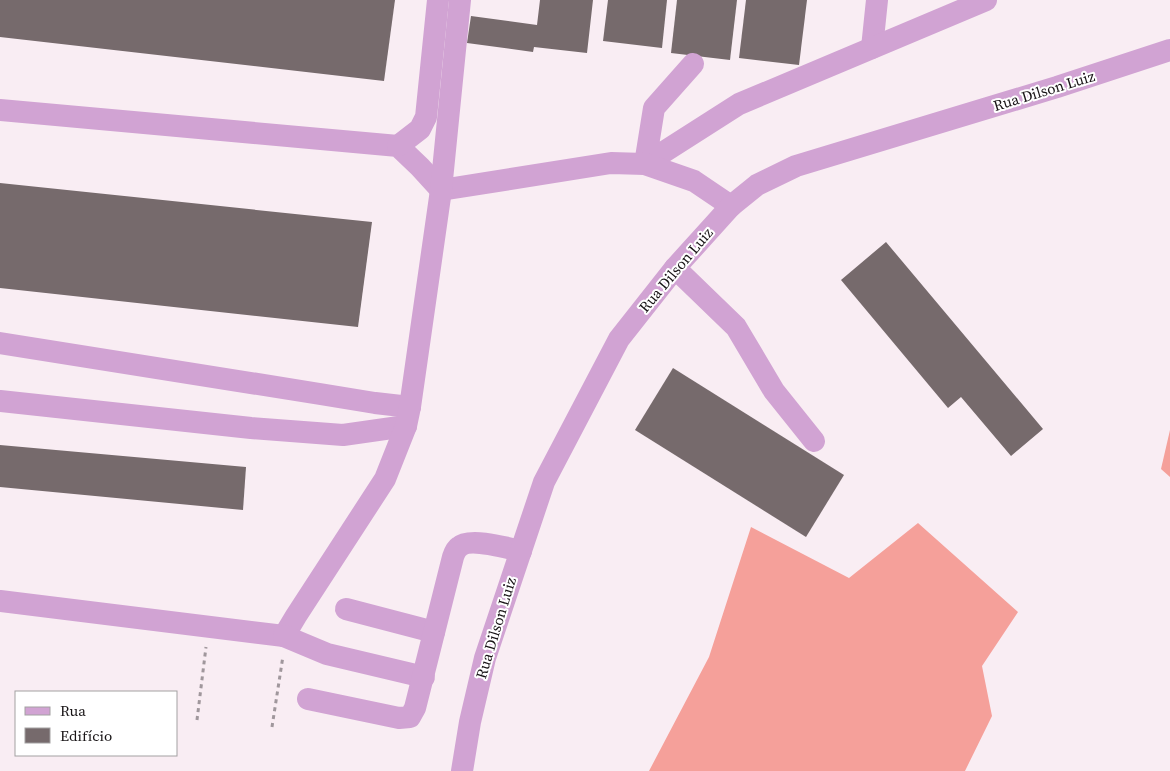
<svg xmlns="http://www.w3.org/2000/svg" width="1170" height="771" font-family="'Source Serif 4',serif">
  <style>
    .forest { fill: #f5a09a }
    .building { fill: #766a6c }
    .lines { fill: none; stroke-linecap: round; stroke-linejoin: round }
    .path { stroke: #a0979c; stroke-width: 3; stroke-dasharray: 4 4; stroke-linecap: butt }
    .minor { stroke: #d1a3d3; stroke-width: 22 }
    .labels { text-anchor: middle; stroke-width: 4; stroke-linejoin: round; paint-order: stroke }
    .street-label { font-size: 15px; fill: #181416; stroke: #fff }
  </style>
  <rect width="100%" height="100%" fill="#f9edf3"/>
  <g class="forest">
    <polygon points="1170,430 1170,477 1161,469"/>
    <polygon points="918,523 1018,612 982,666 992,716 965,771 649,771 709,657 751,527 849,578"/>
  </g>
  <g class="building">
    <polygon points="0,0 395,0 384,81 0,37"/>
    <polygon points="540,0 593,0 587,53 534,47 533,52 467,43 471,16 537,25"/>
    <polygon points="608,0 667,0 662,48 603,41"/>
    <polygon points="677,0 737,0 730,60 671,53"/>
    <polygon points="746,0 807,0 799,65 739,58"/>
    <polygon points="0,183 372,222 358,327 0,288"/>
    <polygon points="886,242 1043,429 1011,456 961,397 948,408 841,280"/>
    <polygon points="673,368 844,475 806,537 635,430"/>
    <polygon points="0,445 246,467 243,510 0,487"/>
  </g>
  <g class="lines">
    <g class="path">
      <polyline points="197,720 206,647"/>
      <polyline points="272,727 283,656"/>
    </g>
    <g class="minor">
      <polyline points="872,48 877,0"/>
      <polyline points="693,64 654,108 645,164 739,104 986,0"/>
      <polyline points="0,110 398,146 420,167 441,190 611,163 645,164 694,181 731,206"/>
      <polyline points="398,146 420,129 426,117 438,0"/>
      <polyline points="675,268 736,327 774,391 814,441"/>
      <polyline points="0,343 320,394 375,403 410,407"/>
      <polyline points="0,401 251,428 343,435 406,426"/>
      <polyline points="0,601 284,636 296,616 385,479 406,426 410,407 441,190 460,0"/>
      <polyline points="346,609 434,632"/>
      <polyline points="284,636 327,654 424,677"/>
      <path d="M308,699L399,718L410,717L415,708L453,557C454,554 456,549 459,547C469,537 508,548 521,551"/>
      <polyline points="462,771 470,722 485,658 544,482 619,339 675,268 731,206 757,185 796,166 1057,87 1170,50"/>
    </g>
  </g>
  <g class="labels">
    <g class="street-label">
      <text transform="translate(1044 91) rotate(-17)" y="5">Rua Dilson Luiz</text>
      <text transform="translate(676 270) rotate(-50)" y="5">Rua Dilson Luiz</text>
      <text transform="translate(496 628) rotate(-73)" y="5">Rua Dilson Luiz</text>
    </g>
  </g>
  <rect x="15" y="691" width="162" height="65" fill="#ffffff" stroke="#a3a1a2"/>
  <rect x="25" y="707" width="25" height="8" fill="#d1a3d3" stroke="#a3a1a2"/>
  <text x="60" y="716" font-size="15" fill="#181416">Rua</text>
  <rect x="25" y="728" width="25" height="15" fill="#766a6c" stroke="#a3a1a2"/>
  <text x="60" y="741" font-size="15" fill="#181416">Edifício</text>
</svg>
